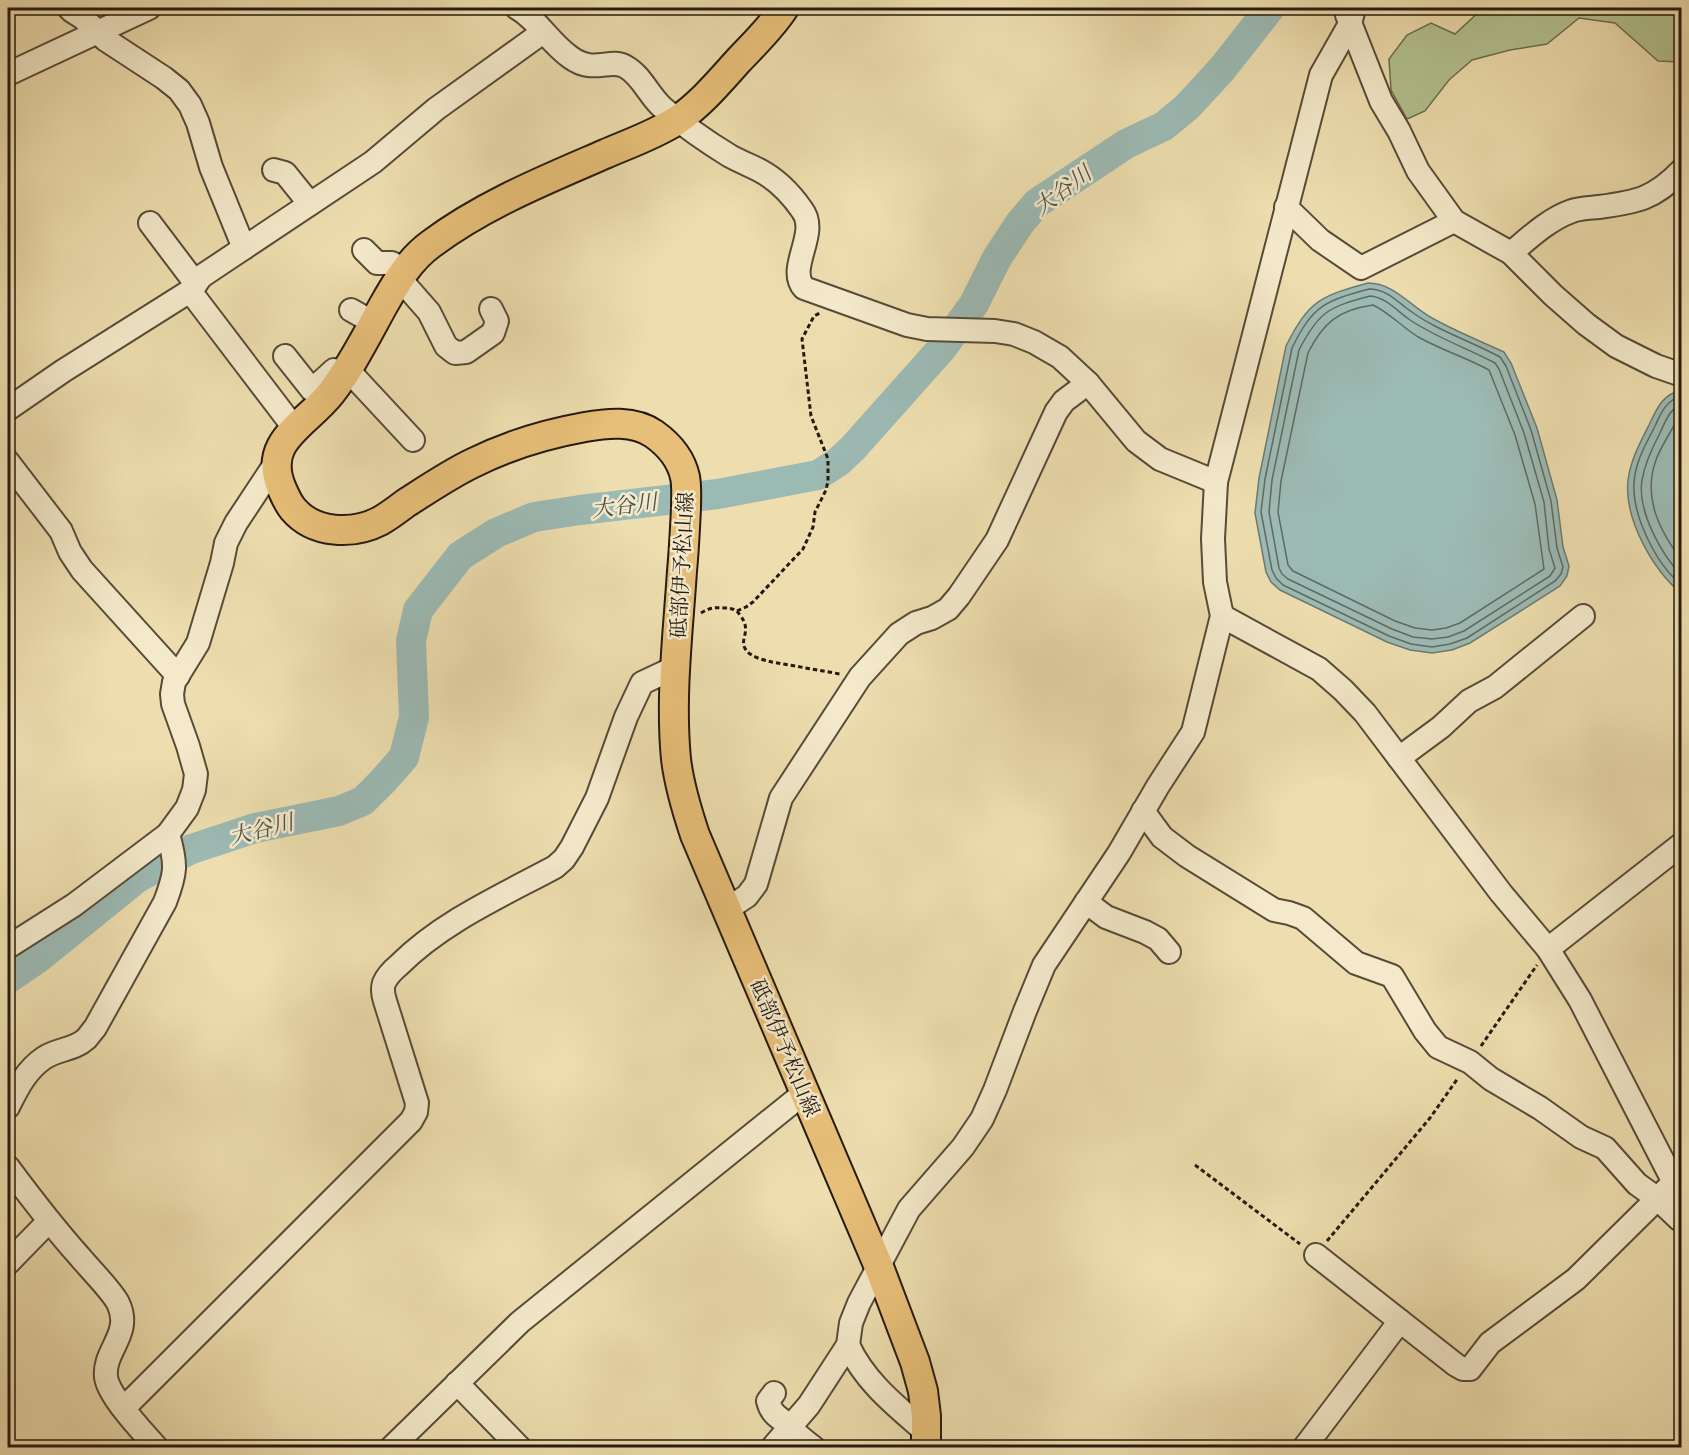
<svg xmlns="http://www.w3.org/2000/svg" width="1689" height="1455" font-family="'Libre Bodoni','Noto Serif JP',serif">
  <style>
    .green { fill: #b2c290; stroke: #6c6e50; stroke-width: 1.5 }
    .water { fill: #9cbab4; stroke: #6c7a73; stroke-width: 1.5 }
    .lines { fill: none; stroke-linecap: round; stroke-linejoin: round }
    .shore { stroke: #606a62; stroke-width: 1.5 }
    .river { stroke: #9cbab4; stroke-width: 30 }
    .minor-casing { stroke: #574b38; stroke-width: 26 }
    .major-casing { stroke: #251a11; stroke-width: 32 }
    .path { stroke: #251a11; stroke-width: 3; stroke-dasharray: 4.5 3; stroke-linecap: butt }
    .minor { stroke: #f4eacb; stroke-width: 22 }
    .major { stroke: #e7bf78; stroke-width: 28 }
    .labels { text-anchor: middle; stroke-width: 5; stroke-linejoin: round; paint-order: stroke }
    .street-label { font-size: 21px; fill: #251a11; stroke: #f4eacb }
    .water-label { font-size: 22px; font-style: italic; fill: #4f524a; stroke: #f4eacb }
  </style>
  <rect width="100%" height="100%" fill="#eedeaf"/>
  <filter id="stains"><feTurbulence type="fractalNoise" baseFrequency=".00333" numOctaves="4"/><feColorMatrix values="0 0 0 0 .2 0 0 0 0 .09 0 0 0 0 .02 0 0 0 .5 -.17"/></filter>
  <radialGradient id="worn" r=".72"><stop offset=".6" stop-color="#630" stop-opacity="0"/><stop offset="1" stop-color="#630" stop-opacity=".3"/></radialGradient>
  <polygon class="green" points="1483,8 1681,8 1681,62 1658,61 1615,23 1579,18 1547,44 1510,50 1472,60 1449,80 1425,111 1407,119 1391,90 1389,59 1407,35 1431,23 1455,34"/>
  <g class="water">
    <path d="M1368,283C1394,283 1410,306 1432,318C1455,331 1480,341 1504,352L1511,363L1537,428L1557,500L1563,547L1569,566L1567,576L1560,586L1470,643L1452,650L1432,653L1410,650L1387,642L1280,590L1271,582L1266,572L1255,513L1259,478L1286,346C1309,300 1321,296 1368,283Z"/>
    <path d="M1681,390H1682L1681,593C1653,570 1624,519 1628,481C1630,461 1640,443 1649,425C1657,408 1662,395 1681,390Z"/>
  </g>
  <g class="lines">
    <g class="shore">
      <path d="M1369,289C1384,289 1394,298 1405,307C1434,330 1469,340 1500,357L1506,366L1531,430L1551,501L1557,548L1563,567L1561,574L1555,581L1467,638L1450,644L1432,647L1411,644L1389,636L1283,585L1276,578L1272,570L1261,512L1265,479L1292,348C1313,305 1325,301 1369,289Z"/>
      <path d="M1370,296C1386,297 1398,312 1410,320C1437,338 1467,348 1495,363L1499,369L1524,433L1544,502L1549,549L1555,568L1550,576L1464,631L1448,637L1432,639L1413,637L1392,629L1288,579L1282,574L1279,568L1269,512L1272,480L1299,350C1319,311 1329,307 1370,296Z"/>
      <path d="M1373,305C1390,313 1403,328 1420,338C1442,350 1467,358 1489,370L1515,435L1535,504L1544,569L1460,623L1446,628L1432,630L1415,628L1395,621L1293,571L1288,565L1278,512L1281,481L1308,353C1323,323 1338,310 1373,305Z"/>
      <path d="M1682,396C1666,400 1661,413 1655,426C1646,444 1635,462 1634,483C1632,515 1656,565 1682,585"/>
      <path d="M1682,404C1670,408 1665,422 1660,433C1652,448 1645,463 1642,480C1637,511 1661,554 1682,576"/>
      <path d="M1682,414L1678,418C1671,432 1661,446 1656,460C1642,498 1660,531 1682,561"/>
    </g>
    <polyline class="river" points="8,979 37,959 137,878 189,850 255,828 339,811 363,801 383,781 404,757 414,717 411,641 418,610 460,556 496,533 534,517 580,510 718,494 818,475 838,462 853,448 943,347 974,304 997,258 1020,223 1037,203 1126,144 1164,126 1187,107 1222,69 1270,8"/>
    <defs>
      <g id="minor">
        <polyline points="69,8 72,11 83,18 106,40 164,78 179,90 190,105 198,123 211,167 244,248"/>
        <path d="M517,8C538,20 550,43 570,57C594,75 610,57 626,67C642,76 649,96 663,108C683,125 707,142 730,156C739,161 749,165 759,170C776,179 791,194 802,210C820,233 786,268 804,288L907,325L927,329L995,331L1014,334L1034,342L1060,357L1088,383L1136,441L1160,459L1216,482"/>
        <polyline points="1347,15 1381,101 1399,131 1418,171 1454,221 1511,253 1553,295 1586,324 1616,346 1656,366 1682,375"/>
        <polyline points="8,74 149,8"/>
        <polyline points="274,170 285,173 310,204"/>
        <polyline points="1286,207 1320,240 1361,268 1454,221"/>
        <polyline points="150,223 196,284"/>
        <polyline points="364,250 377,263 392,263 405,271"/>
        <path d="M1511,253C1529,238 1549,219 1572,211C1580,208 1590,208 1599,207C1637,202 1654,199 1682,170"/>
        <polyline points="400,279 429,312 446,346 455,353 466,352 493,333 497,321 491,309"/>
        <polyline points="190,291 295,429"/>
        <polyline points="351,310 374,323"/>
        <polyline points="285,356 312,390 334,370 343,376"/>
        <polyline points="347,369 413,440"/>
        <polyline points="8,409 63,371 190,291 202,276 373,162 436,109 543,32"/>
        <polyline points="8,462 61,531 70,552 82,570 178,676"/>
        <polyline points="1222,616 1319,669 1343,690 1365,713 1501,893 1548,949 1580,1000 1682,1198"/>
        <polyline points="1399,758 1441,727 1469,701 1495,687 1583,616"/>
        <polyline points="1143,811 1162,837 1187,856 1274,910 1289,913 1303,918 1356,963 1392,976 1425,1031 1438,1047 1470,1062 1491,1079 1540,1108 1581,1137 1605,1148 1637,1184 1658,1199 1679,1219 1682,1220"/>
        <polyline points="1086,902 1106,917 1145,932 1158,939 1169,952"/>
        <polyline points="726,910 747,896 756,884 781,798 860,677 899,634 916,623 932,618 948,609 959,596 997,540 1056,412 1064,401 1088,383"/>
        <polyline points="8,947 74,905 168,834 187,808 194,790 196,774 188,746 173,704 172,694 174,682 198,643 222,563 226,543 236,523 275,464"/>
        <polyline points="1548,949 1682,844"/>
        <path d="M8,1107C17,1089 26,1070 44,1058C57,1049 74,1050 86,1039C89,1036 92,1031 95,1028L165,902C176,873 177,865 168,834"/>
        <path d="M8,1167C31,1198 54,1228 80,1257C89,1268 112,1291 118,1303C133,1334 103,1350 106,1377C108,1396 144,1433 157,1448"/>
        <polyline points="1316,1255 1456,1365 1463,1369 1470,1369 1490,1343 1576,1279 1668,1188"/>
        <polyline points="8,1263 49,1221"/>
        <path d="M848,1345C865,1382 896,1406 926,1432"/>
        <polyline points="457,1383 520,1448"/>
        <path d="M774,1393L768,1401C772,1417 781,1417 791,1428C798,1436 805,1441 814,1448"/>
        <path d="M124,1408L411,1121L416,1112L417,1103L385,1001C383,995 382,989 384,983C387,976 393,970 399,965C442,922 501,896 555,867L564,859L572,847L597,798L626,717L642,683L676,667"/>
        <polyline points="391,1448 520,1322 804,1093"/>
        <polyline points="772,1448 809,1405 848,1345 851,1323 859,1303 909,1209 963,1147 982,1119 995,1090 1025,1011 1044,965 1119,853 1158,786 1193,732 1222,616 1215,582 1213,539 1216,482 1321,75 1350,24 1354,8"/>
        <polyline points="1304,1448 1400,1321"/>
      </g>
      <path id="major" d="M784,8C772,27 754,44 738,61C719,82 700,105 676,121C654,135 628,144 605,154C545,180 483,205 431,244C409,260 396,283 383,306C367,335 351,367 331,393C305,426 261,441 282,489C285,496 288,503 293,509C314,534 353,535 380,521C389,516 398,509 406,503C428,489 450,474 473,463C509,445 546,434 585,427C607,423 634,420 654,434C668,444 681,459 685,477C687,487 686,498 686,508C685,529 684,550 682,571C678,633 670,697 676,759C679,785 687,811 695,835L879,1267L915,1362L923,1391L926,1416V1448"/>
    </defs>
    <use href="#minor" class="minor-casing"/>
    <use href="#major" class="major-casing"/>
    <g class="path">
      <polyline points="737,611 746,607 753,602 803,549 813,527 815,512 826,490 828,481 828,459 811,416 802,339 814,316 820,313"/>
      <path d="M701,613C709,608 715,607 724,608C731,608 736,609 740,615C753,632 738,639 746,650C751,657 763,660 772,662L840,674"/>
      <polyline points="1481,1046 1537,965"/>
      <polyline points="1195,1165 1300,1244"/>
      <polyline points="1327,1241 1430,1118 1458,1078"/>
    </g>
    <use href="#minor" class="minor"/>
    <use href="#major" class="major"/>
  </g>
  <g class="labels">
    <g class="street-label">
      <text transform="translate(682 565) rotate(-87)" y="7">砥部伊予松山線</text>
      <text transform="translate(785 1048) rotate(67)" y="7">砥部伊予松山線</text>
    </g>
    <g class="water-label">
      <text transform="translate(1062 190) rotate(-37)" y="8">大谷川</text>
      <text transform="translate(624 505) rotate(-7)" y="8">大谷川</text>
      <text transform="translate(261 829) rotate(-14)" y="8">大谷川</text>
    </g>
  </g>
  <rect width="1689" height="1455" fill="none" stroke="#eedeaf" stroke-width="30"/>
  <rect x="9" y="9" width="1671" height="1437" fill="none" stroke="#251a11" stroke-width="3"/>
  <rect x="15" y="15" width="1659" height="1425" fill="none" stroke="#251a11" stroke-width="1.5"/>
  <rect width="100%" height="100%" filter="url(#stains)"/>
  <rect width="100%" height="100%" fill="url(#worn)"/>
</svg>
